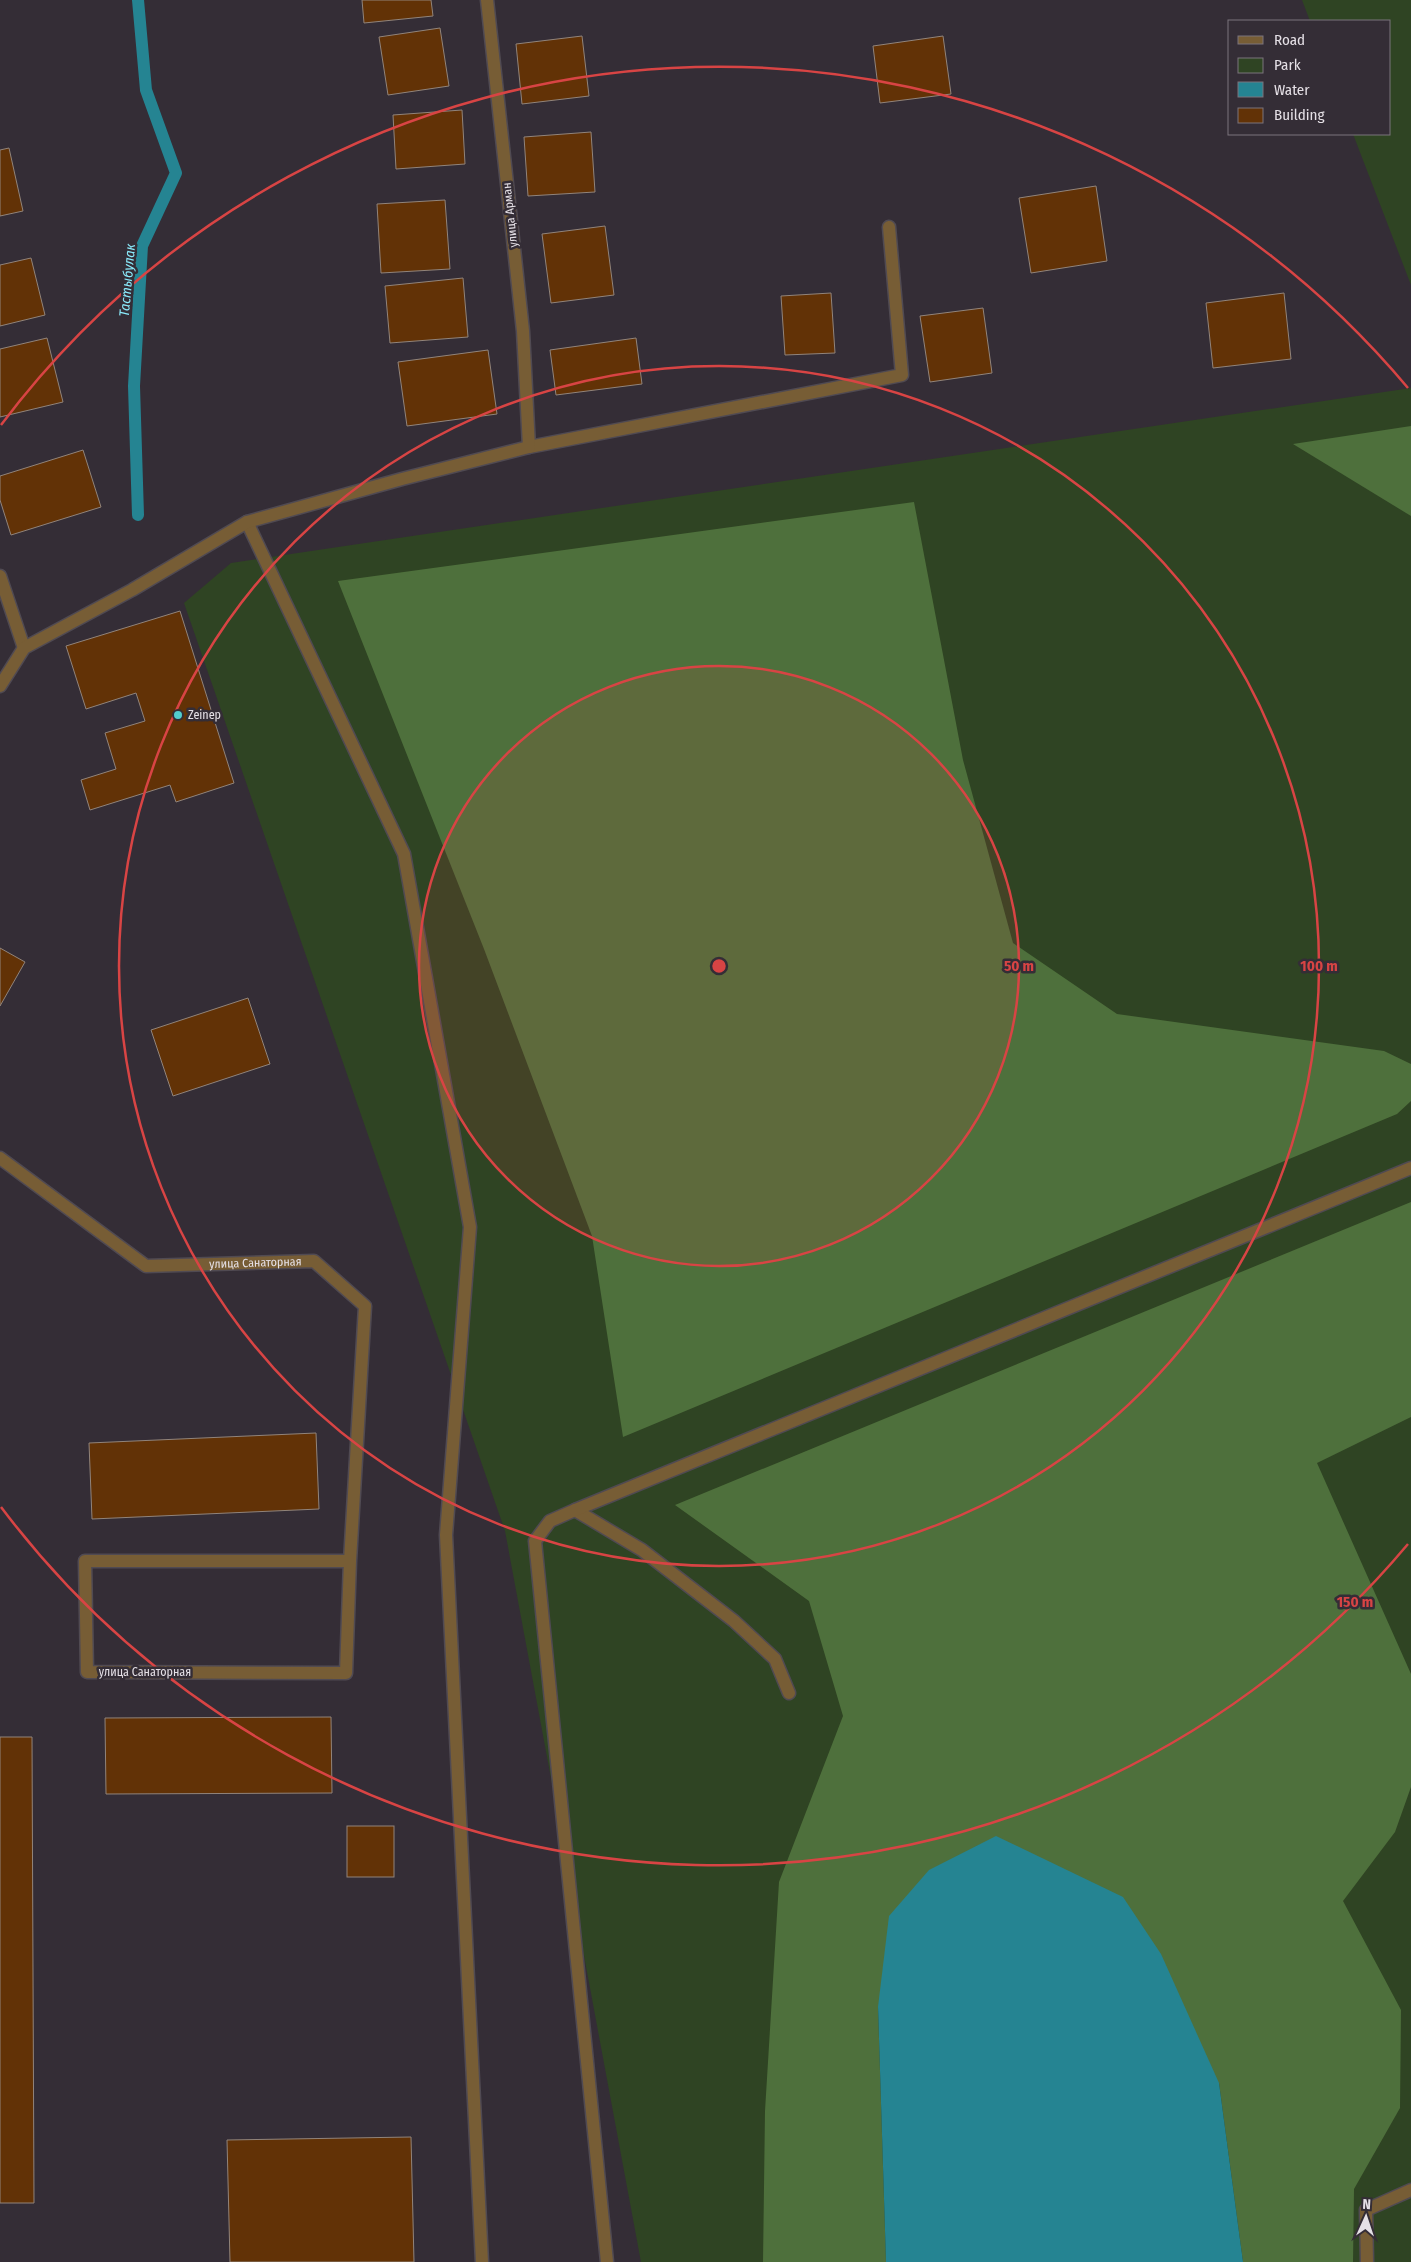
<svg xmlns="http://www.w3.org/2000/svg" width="1411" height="2262" font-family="'Fira Sans Condensed',sans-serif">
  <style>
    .green { fill: #2f4423 }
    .forest { fill: #4e703c }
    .water { fill: #258492 }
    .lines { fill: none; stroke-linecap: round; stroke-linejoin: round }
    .stream { stroke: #258492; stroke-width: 12 }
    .building { fill: #623206; stroke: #91847b }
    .lane-casing { stroke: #504a52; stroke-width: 15 }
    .street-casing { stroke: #504a52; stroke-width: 15 }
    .lane { stroke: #775d35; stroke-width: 12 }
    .street { stroke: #775d35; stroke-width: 12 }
    .ring { fill: none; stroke: #d84444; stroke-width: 2.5 }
    .poi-dot { fill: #52cdcd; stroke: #342d36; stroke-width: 2 }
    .labels { text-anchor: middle; stroke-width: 5; stroke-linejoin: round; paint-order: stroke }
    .street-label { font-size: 12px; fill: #e5e0e6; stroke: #342d36 }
    .poi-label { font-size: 12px; fill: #e5e0e6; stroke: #342d36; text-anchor: start }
    .water-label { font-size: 14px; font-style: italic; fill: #8bebfc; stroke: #342d36 }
    .centre { fill: #d84444; stroke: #342d36; stroke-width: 2.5 }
    .ring-label { font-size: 15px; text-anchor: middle; font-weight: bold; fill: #d84444; stroke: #342d36; stroke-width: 5; stroke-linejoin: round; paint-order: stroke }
  </style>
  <rect width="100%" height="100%" fill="#342d36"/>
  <g class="green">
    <polygon points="1302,0 1411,0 1411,285 1353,134 1390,134 1390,21 1310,21"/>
    <polygon points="1411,388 1411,2262 641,2262 505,1531 184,603 231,563"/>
  </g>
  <g class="forest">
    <polygon points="1411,426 1411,516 1293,444"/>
    <polygon points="914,502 963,760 1013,943 1117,1014 1384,1051 1411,1064 1411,1101 1397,1114 623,1437 592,1236 484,949 338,581"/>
    <polygon points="1411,1202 1411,1417 1317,1463 1411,1674 1411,1787 1395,1832 1343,1901 1401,2010 1400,2108 1354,2189 1353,2262 1243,2262 1219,2083 878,2007 886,2262 763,2262 765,2111 779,1882 843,1716 809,1601 675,1505"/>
  </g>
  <polygon class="water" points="996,1836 1123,1897 1161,1954 1219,2083 1243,2262 886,2262 878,2007 889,1916 929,1870"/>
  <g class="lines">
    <polyline class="stream" points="138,515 134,386 142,246 176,173 146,90 138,0"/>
  </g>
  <g class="building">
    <polygon points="362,0 431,0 433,16 364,23"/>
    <polygon points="440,28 449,86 388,95 379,37"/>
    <polygon points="582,36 589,96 522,104 516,44"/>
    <polygon points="943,36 951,94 880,103 873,46"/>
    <polygon points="462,110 465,164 396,169 393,115"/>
    <polygon points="591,132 595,192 528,196 524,137"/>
    <polygon points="9,148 23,211 0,216 0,150"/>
    <polygon points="1096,186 1107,261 1031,273 1019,198"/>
    <polygon points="445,200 450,269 381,273 377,204"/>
    <polygon points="605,226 614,295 551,303 542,234"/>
    <polygon points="31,258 45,315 0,326 0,265"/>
    <polygon points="463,278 468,337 390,343 385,286"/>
    <polygon points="831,293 835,353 785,355 781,296"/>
    <polygon points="1284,293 1291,359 1213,368 1206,303"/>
    <polygon points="983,308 992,373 930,382 920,316"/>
    <polygon points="47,338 63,402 0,417 0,349"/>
    <polygon points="636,338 642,384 556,395 550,350"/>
    <polygon points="488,350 497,414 407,426 398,362"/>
    <polygon points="83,450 101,507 11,535 0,500 0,476"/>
    <polygon points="180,611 234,783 176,802 170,785 90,810 81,780 116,769 105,733 145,721 136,693 86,709 66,646"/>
    <polygon points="0,948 25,962 0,1006"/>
    <polygon points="248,998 270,1064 173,1096 151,1030"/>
    <polygon points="316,1433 319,1509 92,1519 89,1443"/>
    <polygon points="331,1717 332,1793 106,1794 105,1718"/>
    <polygon points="0,1737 32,1737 34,2203 0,2203"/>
    <rect x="347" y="1826" width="47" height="51"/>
    <polygon points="411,2137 414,2262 230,2262 227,2140"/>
  </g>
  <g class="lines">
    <defs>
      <g id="lane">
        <polyline points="575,1510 642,1550 734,1621 775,1659 789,1693"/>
        <polyline points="607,2262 535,1541 550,1521 575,1510 1411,1168"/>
        <polyline points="1367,2262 1366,2210 1411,2190"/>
      </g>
      <g id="street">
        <polyline points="529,447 902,375 889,227"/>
        <polyline points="247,522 404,854 470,1227 446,1535 482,2262"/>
        <polyline points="0,576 24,648"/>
        <polyline points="0,686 24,648 132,590 247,522 402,479 529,447 523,331 487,0"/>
        <path id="s1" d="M0,1158L146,1266L314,1261L365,1306L350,1561L346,1673L87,1672L85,1561H350"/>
      </g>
    </defs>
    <use href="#lane" class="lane-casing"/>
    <use href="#street" class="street-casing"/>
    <use href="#lane" class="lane"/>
    <use href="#street" class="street"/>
  </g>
  <circle cx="719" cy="966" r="300" fill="#d84444" fill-opacity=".12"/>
  <g class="ring">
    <circle cx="719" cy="966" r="300"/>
    <circle cx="719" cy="966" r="600"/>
    <path d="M1408 1544A899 899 0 0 1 1 1507M1 425A899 899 0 0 1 1408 388"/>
  </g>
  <circle class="poi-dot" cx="178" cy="715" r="5"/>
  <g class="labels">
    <g class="street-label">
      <text transform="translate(510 215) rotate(-96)" y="4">улица Арман</text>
      <text dy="4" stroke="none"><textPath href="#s1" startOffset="291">улица Санаторная</textPath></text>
      <text x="145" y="1676">улица Санаторная</text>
    </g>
    <g class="poi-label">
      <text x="188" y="719">Zeinep</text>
    </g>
    <g class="water-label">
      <text transform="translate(127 280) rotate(-85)" y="5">Тастыбулак</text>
    </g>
  </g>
  <circle cx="719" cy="966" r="8" class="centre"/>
  <g class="ring-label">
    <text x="1019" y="971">50 m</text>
    <text x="1319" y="971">100 m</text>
    <text x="1355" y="1607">150 m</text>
  </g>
  <rect x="1228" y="20" width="162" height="115" fill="#342d36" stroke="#7b757c"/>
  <rect x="1238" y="36" width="25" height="8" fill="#775d35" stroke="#7b757c"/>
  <text x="1274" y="45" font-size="15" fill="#e5e0e6">Road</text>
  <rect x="1238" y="58" width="25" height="15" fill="#2f4423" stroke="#7b757c"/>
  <text x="1274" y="70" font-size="15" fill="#e5e0e6">Park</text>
  <rect x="1238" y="82" width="25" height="15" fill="#258492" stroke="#7b757c"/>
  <text x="1274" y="95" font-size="15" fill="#e5e0e6">Water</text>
  <rect x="1238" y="108" width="25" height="15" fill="#623206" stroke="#7b757c"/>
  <text x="1274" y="120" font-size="15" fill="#e5e0e6">Building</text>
  <g transform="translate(1366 2217) rotate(3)" stroke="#342d36" stroke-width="4" paint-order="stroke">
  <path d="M0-4L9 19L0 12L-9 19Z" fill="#e5e0e6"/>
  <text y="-8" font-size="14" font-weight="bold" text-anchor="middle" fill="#e5e0e6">N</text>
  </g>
</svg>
